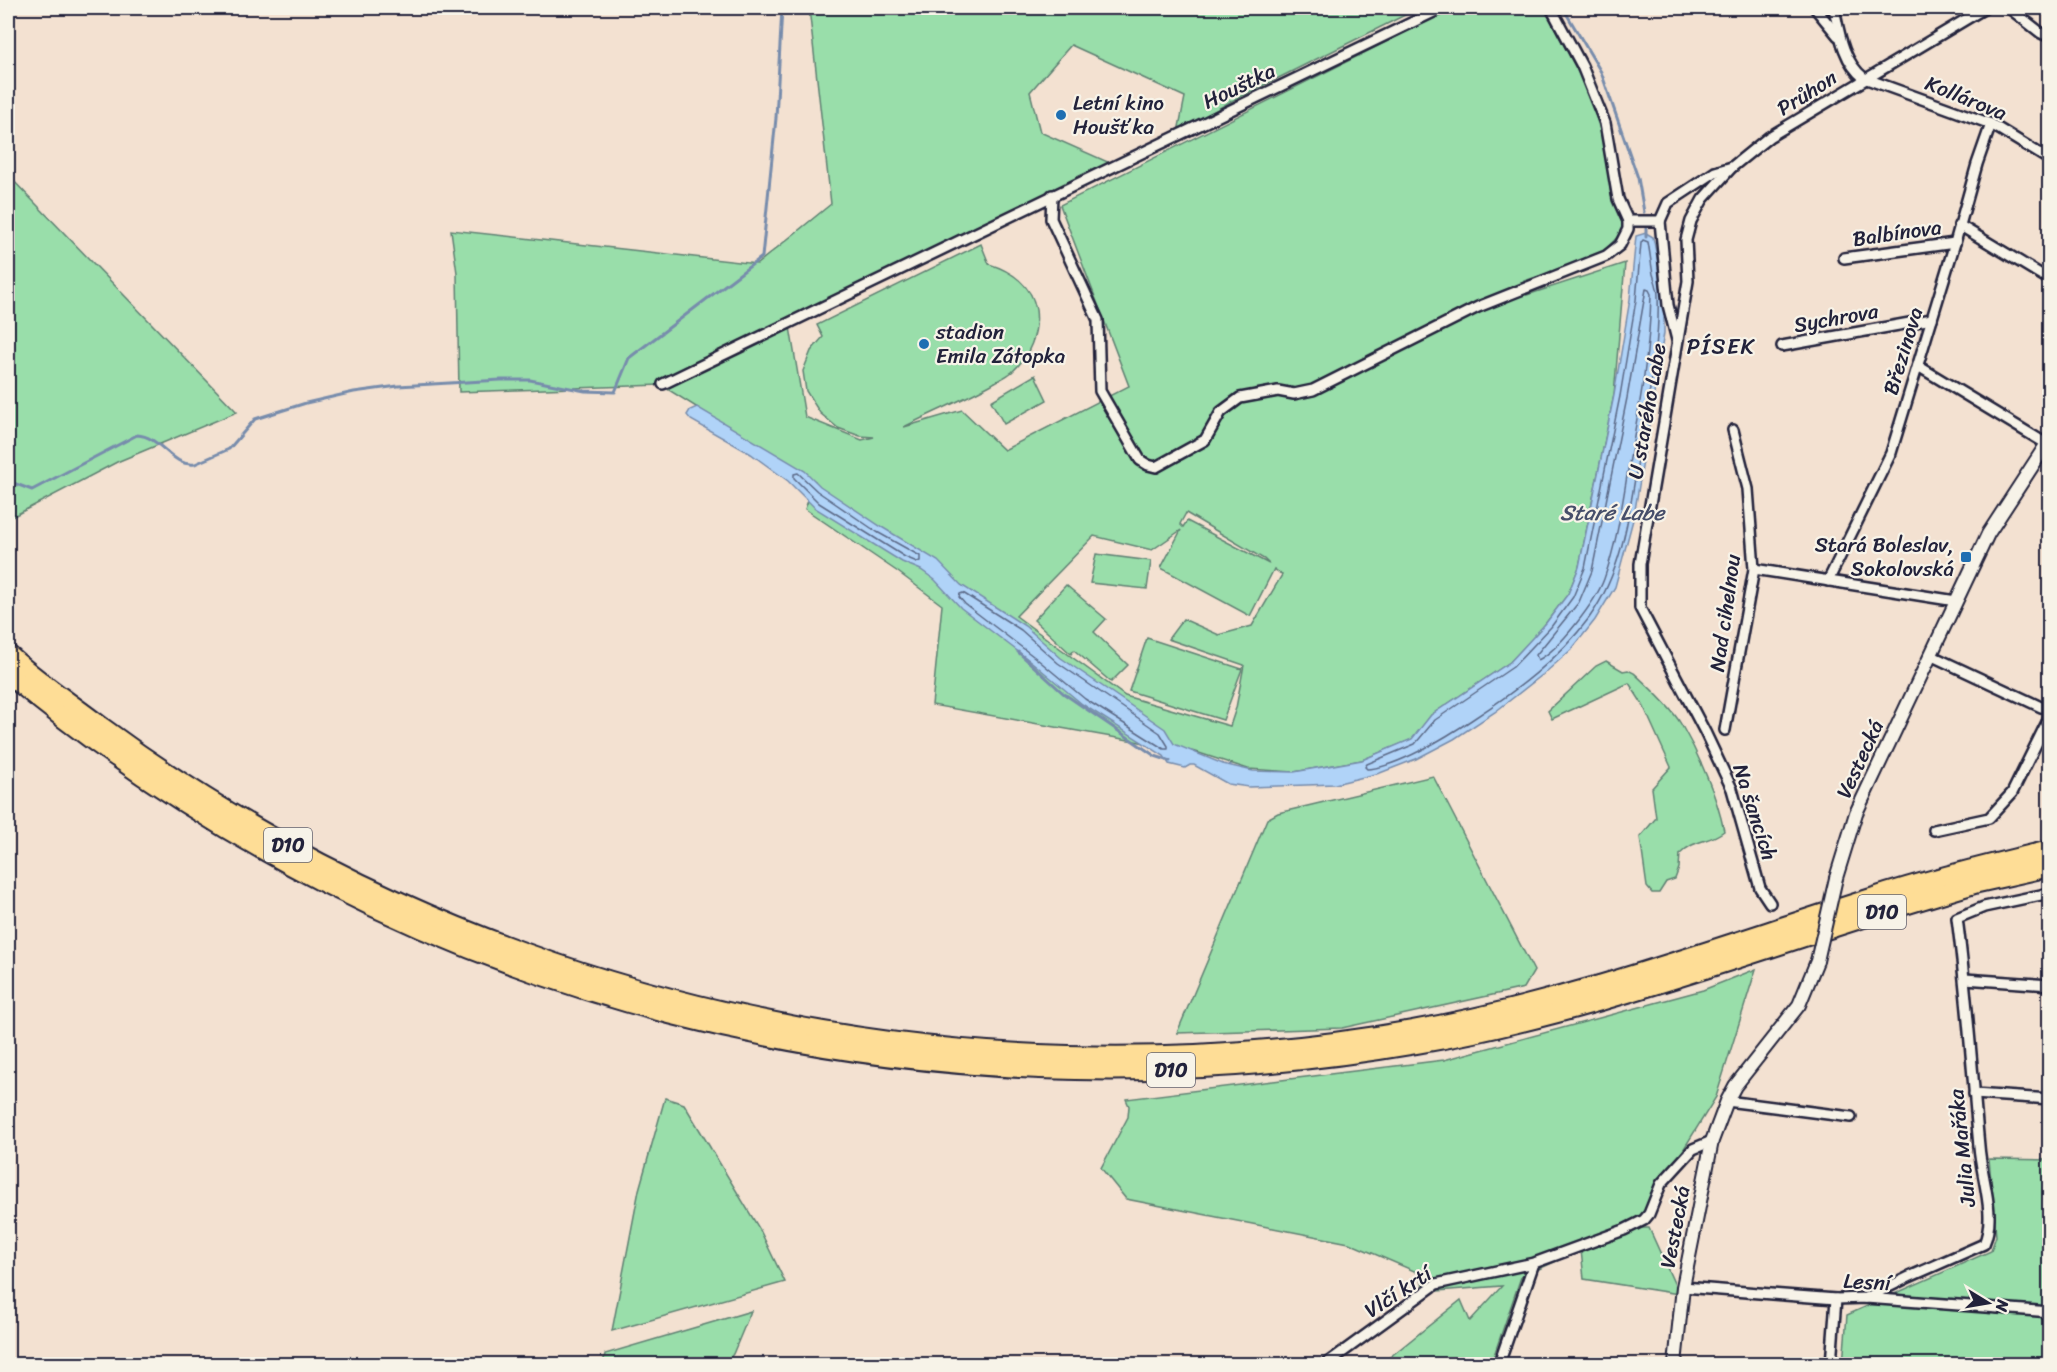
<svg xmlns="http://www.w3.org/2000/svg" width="2057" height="1372" font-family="Sriracha,sans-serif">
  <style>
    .green { fill: #99deaa; stroke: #5e8072; stroke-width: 1.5; fill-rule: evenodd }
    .water { fill: #b0d3f8; stroke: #778cac; stroke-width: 1.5 }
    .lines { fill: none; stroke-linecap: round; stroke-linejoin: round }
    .shore { stroke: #5b6987; stroke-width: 1.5 }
    .stream { stroke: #778cac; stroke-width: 3 }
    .minor-casing { stroke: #22223b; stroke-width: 14 }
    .tertiary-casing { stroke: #22223b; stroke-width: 16 }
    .motorway-casing { stroke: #22223b; stroke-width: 22 }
    .minor { stroke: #f7f3e8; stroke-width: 9 }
    .tertiary { stroke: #f7f3e8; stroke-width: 12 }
    .motorway { stroke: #fedd96; stroke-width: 18 }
    .tertiary-bridge-casing { stroke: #22223b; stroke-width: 16; stroke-linecap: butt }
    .tertiary-bridge { stroke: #f7f3e8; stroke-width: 12 }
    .poi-dot { fill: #1f6fb2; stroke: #f7f3e8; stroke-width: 2 }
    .labels { text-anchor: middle; stroke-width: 4.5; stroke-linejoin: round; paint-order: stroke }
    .shield { fill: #f7f3e8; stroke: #62616f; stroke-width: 1.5 }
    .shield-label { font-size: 20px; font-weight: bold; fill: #22223b }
    .street-label { font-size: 21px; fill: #22223b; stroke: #f7f3e8 }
    .poi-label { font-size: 21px; fill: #22223b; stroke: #f7f3e8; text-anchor: start }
    .neighbourhood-label { font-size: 22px; letter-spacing: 1.5px; fill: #22223b; stroke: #f7f3e8 }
    .water-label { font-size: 22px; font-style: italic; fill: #464e6a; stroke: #f7f3e8 }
  </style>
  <rect width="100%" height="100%" fill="#f3e1d1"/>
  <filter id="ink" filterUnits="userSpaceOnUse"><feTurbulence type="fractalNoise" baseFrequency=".0167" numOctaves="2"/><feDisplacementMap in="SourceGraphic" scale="12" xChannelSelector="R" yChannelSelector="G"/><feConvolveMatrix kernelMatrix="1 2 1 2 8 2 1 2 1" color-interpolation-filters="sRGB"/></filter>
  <g filter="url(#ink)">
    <g class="green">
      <path d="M809,8H1234L1247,14L1249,8H1419L1230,102L1178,132L1185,97L1071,45L1030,92L1040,132L1110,163L790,327L805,417L862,440L874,437L860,436L838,428L820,413L806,391L803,371L811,351L823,337L817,325L981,244L989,264C1011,271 1032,285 1036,310C1039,333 1029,357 1012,372C1006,377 998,380 992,384C963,400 933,412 904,427L962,410L1004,450L1129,386L1060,205L1454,8H1544L1588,91L1604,143L1611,196L1634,220L1598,257L1524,281L1527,295L1625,263L1614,395L1579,567L1568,594L1542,628L1510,662L1431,715L1413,739L1362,760L1294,772L1248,769L1196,752L932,705L942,605L898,572L805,509L815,481L661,385L459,392L457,273L451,230L757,264L831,204ZM1186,513L1264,559L1269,564L1187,521L1183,527L1180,524ZM1181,530L1161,568L1250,616L1274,569L1282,575L1252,626L1219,635L1183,619L1168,639L1244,665L1236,708L1230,726L1125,696L1016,616L1094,536L1152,550Z"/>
      <polygon points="8,175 237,412 117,462 8,519"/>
      <polygon points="1035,375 1047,400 1004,424 991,401"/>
      <polygon points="1096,554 1151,561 1147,589 1090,583"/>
      <polygon points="1066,585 1106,619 1094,632 1128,665 1111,682 1074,650 1071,654 1034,620"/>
      <polygon points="1147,638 1242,669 1223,720 1129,691"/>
      <path d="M1606,661L1623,671L1628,670L1634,673C1647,685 1672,708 1681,724C1699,755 1717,796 1724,831C1709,843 1694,839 1680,854L1679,868L1675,879L1666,882L1659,893H1652L1647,887L1640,837L1656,818L1652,788L1671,767L1643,705L1629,683L1552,719L1548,711L1596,666Z"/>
      <polygon points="1433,776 1534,971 1524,988 1342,1028 1177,1033 1267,819 1278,813"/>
      <polygon points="1756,969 1716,1097 1641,1218 1621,1228 1649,1228 1679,1294 1584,1279 1581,1250 1521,1277 1491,1364 1388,1364 1385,1361 1461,1300 1470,1321 1502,1286 1425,1292 1419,1273 1349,1243 1126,1199 1101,1168 1128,1117 1129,1106 1126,1099 1444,1060 1703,990"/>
      <polygon points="665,1098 684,1104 760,1230 785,1282 612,1331 639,1190"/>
      <polygon points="1989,1159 2049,1160 2049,1364 1843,1364 1847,1315 1991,1251 1996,1236"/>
      <polygon points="751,1311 733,1354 726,1364 603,1364 605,1354"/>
    </g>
    <polygon class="water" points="1646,233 1653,237 1664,292 1664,333 1634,516 1615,587 1595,620 1572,649 1546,672 1495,712 1454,739 1416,759 1380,773 1335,784 1249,787 1228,784 1194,765 1190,765 1185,768 1169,764 1164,756 1082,704 1033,663 961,608 935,580 921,570 902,562 815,508 788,481 751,454 691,420 687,415 690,410 697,407 805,471 820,486 880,526 938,561 961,585 1025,626 1061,658 1165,729 1174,744 1223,764 1253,771 1294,772 1362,760 1412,739 1431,715 1510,662 1546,623 1568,594 1579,567 1614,395 1630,299 1636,236"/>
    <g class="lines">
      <g class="shore">
        <path d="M1643,240L1648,242C1650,253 1651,263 1653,274C1655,281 1658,288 1658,296C1660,344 1649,393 1641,440C1631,500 1626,567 1589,618C1559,659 1516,691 1473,719C1448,736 1396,768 1367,769L1365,767L1367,764L1415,744L1435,720L1513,667L1551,627L1573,597L1585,568L1620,396L1636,300L1641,243Z"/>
        <path d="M1646,289L1649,290L1651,294C1650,349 1640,403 1630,458C1623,498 1618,540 1604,579C1596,601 1559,650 1538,660L1536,655L1579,602L1592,571L1627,398Z"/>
        <polygon points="798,473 817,491 877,532 920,556 920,561 917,562 905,557 819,503 794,478 794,474"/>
        <polygon points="960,594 963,593 1021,630 1058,663 1160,733 1168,746 1168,749 1164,749 1085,699 1037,659 965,604 959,597"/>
      </g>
      <g class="stream">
        <polyline points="1563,8 1601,72 1638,178 1644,212"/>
        <polyline points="1646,237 1646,225"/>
        <path d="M8,481L32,490L137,435C161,436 171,467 195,464L229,449L255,419L306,403L354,392L398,386L501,380H530L585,391L615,392L629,358L762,257L776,118L782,8"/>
        <polyline points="1018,652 1063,693 1155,756 1170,761"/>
      </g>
      <defs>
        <g id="minor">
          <polyline points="1815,8 1838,36"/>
          <path d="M1834,8C1839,32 1843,62 1864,78L1991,124L2050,160"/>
          <polyline points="2009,8 2041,33 2050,37"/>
          <polyline points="1732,167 1703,199 1691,221 1686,240 1688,281 1640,564 1640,608 1705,732 1732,789 1760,888 1770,903"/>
          <polyline points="1052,195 1051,219 1098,320 1100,391 1140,460 1148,465 1156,467 1205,440 1221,412 1240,398 1278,391 1294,394 1313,390 1478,307 1606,256 1620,245 1628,229 1628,221 1618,199 1605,123 1582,66 1551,8"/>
          <polyline points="1628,221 1660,221"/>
          <polyline points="1660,221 1668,203 1715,172 1732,167 1769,137 1985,8"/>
          <polyline points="1660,221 1668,305 1677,340"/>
          <polyline points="1959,225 2050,280"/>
          <polyline points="1844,258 1955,243"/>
          <polyline points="1782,346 1932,319"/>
          <polyline points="1918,366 2050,446"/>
          <polyline points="663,384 1442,8"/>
          <polyline points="1754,569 1956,601"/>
          <polyline points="1828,581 1891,453 1955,243 1977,164 1991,124"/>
          <polyline points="1930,655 2041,707 2050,708"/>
          <polyline points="1725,730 1754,569 1748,489 1733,430"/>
          <polyline points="1934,830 1989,818 2012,793 2050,716"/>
          <polyline points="1965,979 2050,985"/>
          <polyline points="1974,1094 2050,1099"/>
          <polyline points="1727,1101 1851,1117"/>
          <polyline points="1683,1287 1836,1299 1866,1298 2050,1312"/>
          <path d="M1866,1298L1909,1277L1984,1244C1997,1215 1981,1177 1979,1146C1972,1070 1967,994 1957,918L1984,907L2050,893"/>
          <polyline points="1326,1364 1436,1284 1534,1263 1624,1230 1644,1220 1649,1214 1661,1184 1693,1149 1712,1141"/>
          <polyline points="1499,1364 1534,1263"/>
          <polyline points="1831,1364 1836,1299"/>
        </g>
        <g id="tertiary">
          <polyline points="1836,878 1856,813 1988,534 2050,439"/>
          <polyline points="1675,1364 1683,1287 1712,1141 1727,1101 1735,1086 1799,1005 1817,961"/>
        </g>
        <g id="motorway">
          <path d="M8,654C37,681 71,703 102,727C474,1002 958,1110 1412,1030C1570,1002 1719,946 1871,898C1930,879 1990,864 2050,850"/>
          <path d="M8,674C401,1002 914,1131 1417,1044C1592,1014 1758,949 1928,898L1978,883L2050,867"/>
        </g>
      </defs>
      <use href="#minor" class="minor-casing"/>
      <use href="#tertiary" class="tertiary-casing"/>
      <use href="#motorway" class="motorway-casing"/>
      <use href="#minor" class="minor"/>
      <use href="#tertiary" class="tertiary"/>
      <use href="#motorway" class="motorway"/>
      <defs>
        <polyline id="tertiary-bridge" points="1817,961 1836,878"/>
      </defs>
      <use href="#tertiary-bridge" class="tertiary-bridge-casing"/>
      <use href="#tertiary-bridge" class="tertiary-bridge"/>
    </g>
  </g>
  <g class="poi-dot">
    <circle cx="1061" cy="115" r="6"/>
    <circle cx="924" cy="344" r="6"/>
    <rect x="1960" y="551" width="12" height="12" rx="3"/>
  </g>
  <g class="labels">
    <g class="shield">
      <rect x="264" y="828" width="48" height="34" rx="4.5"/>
      <rect x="1858" y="895" width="48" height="34" rx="4.5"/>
      <rect x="1147" y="1053" width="48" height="34" rx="4.5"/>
    </g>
    <g class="shield-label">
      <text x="288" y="852">D10</text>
      <text x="1882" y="919">D10</text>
      <text x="1171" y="1077">D10</text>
    </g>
    <g class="street-label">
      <text transform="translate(1239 86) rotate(-26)" y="7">Houštka</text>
      <text transform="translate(1807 93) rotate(-32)" y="7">Průhon</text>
      <text transform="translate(1966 98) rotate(22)" y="7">Kollárova</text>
      <text transform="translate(1897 233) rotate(-8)" y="7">Balbínova</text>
      <text transform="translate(1836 318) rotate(-10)" y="7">Sychrova</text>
      <text transform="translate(1903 351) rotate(-73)" y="7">Březinova</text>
      <text transform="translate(1647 411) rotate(-80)" y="7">U starého Labe</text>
      <text transform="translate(1725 613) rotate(-82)" y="7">Nad cihelnou</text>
      <text transform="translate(1860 759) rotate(-65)" y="7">Vestecká</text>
      <text transform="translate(1755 812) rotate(72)" y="7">Na šancích</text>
      <text transform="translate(1962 1148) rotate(-96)" y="7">Julia Mařáka</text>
      <text transform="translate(1675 1227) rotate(-79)" y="7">Vestecká</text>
      <text transform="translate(1867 1282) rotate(3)" y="7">Lesní</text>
      <text transform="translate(1398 1292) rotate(-33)" y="7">Vlčí krtí</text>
    </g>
    <g class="poi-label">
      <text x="1073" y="110">Letní kino<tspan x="1073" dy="24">Houšťka</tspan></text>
      <text x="936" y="339">stadion<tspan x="936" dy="24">Emila Zátopka</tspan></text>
      <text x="1954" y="552" text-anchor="end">Stará Boleslav,<tspan x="1954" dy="24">Sokolovská</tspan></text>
    </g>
    <g class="neighbourhood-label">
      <text x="1721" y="354">PÍSEK</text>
    </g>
    <g class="water-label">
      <text x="1612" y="520">Staré Labe</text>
    </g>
  </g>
  <rect width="2057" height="1372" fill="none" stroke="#f7f3e8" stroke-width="30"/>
  <rect x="15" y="15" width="2027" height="1342" fill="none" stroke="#22223b" stroke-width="2" filter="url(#ink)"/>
  <g transform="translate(1988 1303) rotate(101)" stroke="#f7f3e8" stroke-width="4.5" paint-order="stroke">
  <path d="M0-4.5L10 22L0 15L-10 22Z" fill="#22223b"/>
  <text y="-9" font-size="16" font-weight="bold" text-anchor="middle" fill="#22223b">N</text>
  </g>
</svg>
